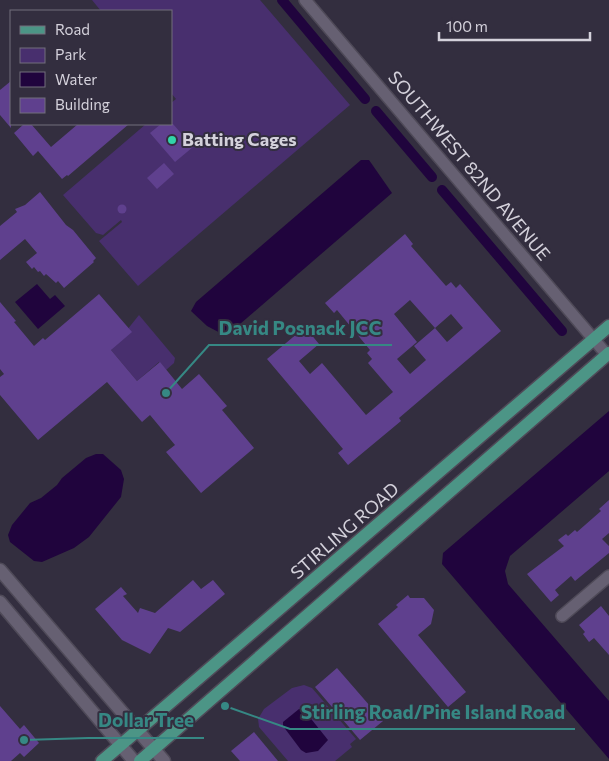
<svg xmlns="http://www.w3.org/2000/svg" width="609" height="761" font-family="Commissioner,sans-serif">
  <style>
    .green { fill: #482f6e }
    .water { fill: #20043d }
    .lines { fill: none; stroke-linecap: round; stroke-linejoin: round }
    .canal { stroke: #20043d; stroke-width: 10 }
    .building { fill: #5f408e; fill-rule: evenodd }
    .street-casing { stroke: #4f4a58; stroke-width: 14 }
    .secondary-casing { stroke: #4f4a58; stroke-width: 15 }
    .primary-casing { stroke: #4f4a58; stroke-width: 15 }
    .street { stroke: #666072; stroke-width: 11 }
    .secondary { stroke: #666072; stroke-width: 12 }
    .primary { stroke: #4c9586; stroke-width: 12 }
    .poi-dot { fill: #32d4a9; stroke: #332e3f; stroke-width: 2 }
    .labels { text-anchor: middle; stroke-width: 4; stroke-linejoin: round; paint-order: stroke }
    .poi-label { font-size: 18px; font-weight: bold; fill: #d4d1db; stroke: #332e3f; text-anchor: start }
    .street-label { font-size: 18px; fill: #d4d1db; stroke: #332e3f }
    .leader { fill: none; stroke: #368884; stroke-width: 2 }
    .callout-dot { fill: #368884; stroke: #332e3f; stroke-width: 2 }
    .callout-label { font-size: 19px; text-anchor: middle; font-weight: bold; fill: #368884; stroke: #332e3f; stroke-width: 4; stroke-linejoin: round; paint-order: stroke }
  </style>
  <rect width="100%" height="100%" fill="#332e3f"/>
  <g class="green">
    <polygon points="92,0 260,0 350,105 138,286 99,241 122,222 121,220 103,235 96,233 63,195 146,124 171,124 171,103 176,99 171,93 171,11 101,11"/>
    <polygon points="139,315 175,358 174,363 166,370 159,362 137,381 111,350"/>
    <polygon points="304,685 312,688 356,739 350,744 352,747 335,761 288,761 259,727 258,719 264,709 292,688"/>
  </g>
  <g class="water">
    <polygon points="361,160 369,160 392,193 226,336 207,326 191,311 196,302"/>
    <polygon points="37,284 50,299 55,295 65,306 38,329 15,302"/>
    <polygon points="609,411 609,471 510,556 505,571 508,584 609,701 609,759 442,564 443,553"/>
    <polygon points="96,454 103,454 121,470 124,479 121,497 89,537 74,548 42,562 34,561 10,542 8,535 12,525 30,503 41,498 57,485 62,478 86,458"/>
    <polygon points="299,709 304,710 328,740 318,751 306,753 301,750 283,726 283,722"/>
  </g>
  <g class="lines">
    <g class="canal">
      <polyline points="282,0 365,99"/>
      <polyline points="376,111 432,177"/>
      <polyline points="442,190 562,331"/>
    </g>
  </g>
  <g class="building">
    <polygon points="11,81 11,128 0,115 0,90"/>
    <polygon points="24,124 31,124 51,147 78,124 129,124 68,176 67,175 62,179 38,151 33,156 14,133"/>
    <polygon points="161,124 173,124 193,147 175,162 150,133"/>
    <polygon points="164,163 174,174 157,189 147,178"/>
    <polygon points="40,192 66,225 73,230 96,258 93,261 94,262 64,288 58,281 56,283 46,274 44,276 40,271 38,272 34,267 32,269 26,262 37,253 25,239 0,260 0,226 17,212 15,209 25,205"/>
    <circle cx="122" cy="209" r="4.5"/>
    <path d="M405,234L413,244L411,246L446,286L451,282L456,288L460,284L501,331L399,418L401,421L348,465L338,453L343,449L267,359L305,327L319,344L299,361L310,374L322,363L366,415L393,392L368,363L372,359L367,353L370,350L337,310L334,313L325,303ZM410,300L435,328L451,314L463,328L447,342L435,328L414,346L426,360L410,374L397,359L417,342L394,314Z"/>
    <polygon points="99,294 132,332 111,350 137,381 160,362 182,389 199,374 227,406 222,410 254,448 201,493 166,452 175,445 150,415 142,422 107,382 38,440 0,395 0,377 4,374 0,369 0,302 16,321 14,322 34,346 43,338 45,340"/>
    <polygon points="609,500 609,533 602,539 609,546 609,553 575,581 571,576 555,590 559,595 551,602 527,574 564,546 558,540 566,534 568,536 575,530 577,532 601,511 599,509"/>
    <polygon points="193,580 201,589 213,580 225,594 180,632 168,628 150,654 122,640 95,609 121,587 127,594 123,596 138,613 140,608 155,613"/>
    <polygon points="408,595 410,598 424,598 434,610 431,624 418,635 466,692 448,707 378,624 398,607 396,605"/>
    <polygon points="601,606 609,616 609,655 594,638 589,642 583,634 585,632 579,625"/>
    <polygon points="337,668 383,721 360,740 315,687"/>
    <polygon points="0,706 20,729 24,725 39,743 24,757 20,753 11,761 0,761"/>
    <polygon points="254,732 278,761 240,761 231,751"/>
  </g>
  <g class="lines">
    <defs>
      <g id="street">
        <polyline points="305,0 607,355"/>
        <polyline points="562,616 609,576"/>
      </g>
      <g id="secondary">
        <polyline points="0,570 164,761"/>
        <polyline points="0,602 134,761"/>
      </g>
      <g id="primary">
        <polyline points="102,761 609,326"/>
        <polyline points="140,761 609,353"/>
      </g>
    </defs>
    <use href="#street" class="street-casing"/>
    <use href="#secondary" class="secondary-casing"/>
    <use href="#primary" class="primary-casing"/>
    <use href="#street" class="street"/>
    <use href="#secondary" class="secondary"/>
    <use href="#primary" class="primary"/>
  </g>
  <circle class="poi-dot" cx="172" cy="140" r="5"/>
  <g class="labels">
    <g class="poi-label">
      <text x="182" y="146">Batting Cages</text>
    </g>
    <g class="street-label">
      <text transform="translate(469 166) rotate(50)" y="6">SOUTHWEST 82ND AVENUE</text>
      <text transform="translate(345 531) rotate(-41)" y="6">STIRLING ROAD</text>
    </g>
  </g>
  <path class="leader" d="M166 393L209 345H392M225 706L290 729H575M24 740L88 738H204"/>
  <g class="callout-dot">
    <circle cx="166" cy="393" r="5"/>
    <circle cx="225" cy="706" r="5"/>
    <circle cx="24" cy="740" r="5"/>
  </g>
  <g class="callout-label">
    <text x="300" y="335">David Posnack JCC</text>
    <text x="433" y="719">Stirling Road/Pine Island Road</text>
    <text x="146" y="727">Dollar Tree</text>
  </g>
  <rect x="10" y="10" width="162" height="115" fill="#332e3f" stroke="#736f7d"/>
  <rect x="20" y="26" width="25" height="8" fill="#4c9586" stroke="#736f7d"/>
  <text x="55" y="35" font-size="15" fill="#d4d1db">Road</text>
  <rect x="20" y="48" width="25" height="15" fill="#482f6e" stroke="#736f7d"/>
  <text x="55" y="60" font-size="15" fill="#d4d1db">Park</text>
  <rect x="20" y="72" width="25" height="15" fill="#20043d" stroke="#736f7d"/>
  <text x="55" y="85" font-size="15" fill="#d4d1db">Water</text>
  <rect x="20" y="98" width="25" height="15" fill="#5f408e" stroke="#736f7d"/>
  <text x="55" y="110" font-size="15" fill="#d4d1db">Building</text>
  <path d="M439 32v8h151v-8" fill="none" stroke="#d4d1db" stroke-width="2.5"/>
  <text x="446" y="32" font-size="15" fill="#d4d1db" stroke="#332e3f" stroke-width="4" paint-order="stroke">100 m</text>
</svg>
